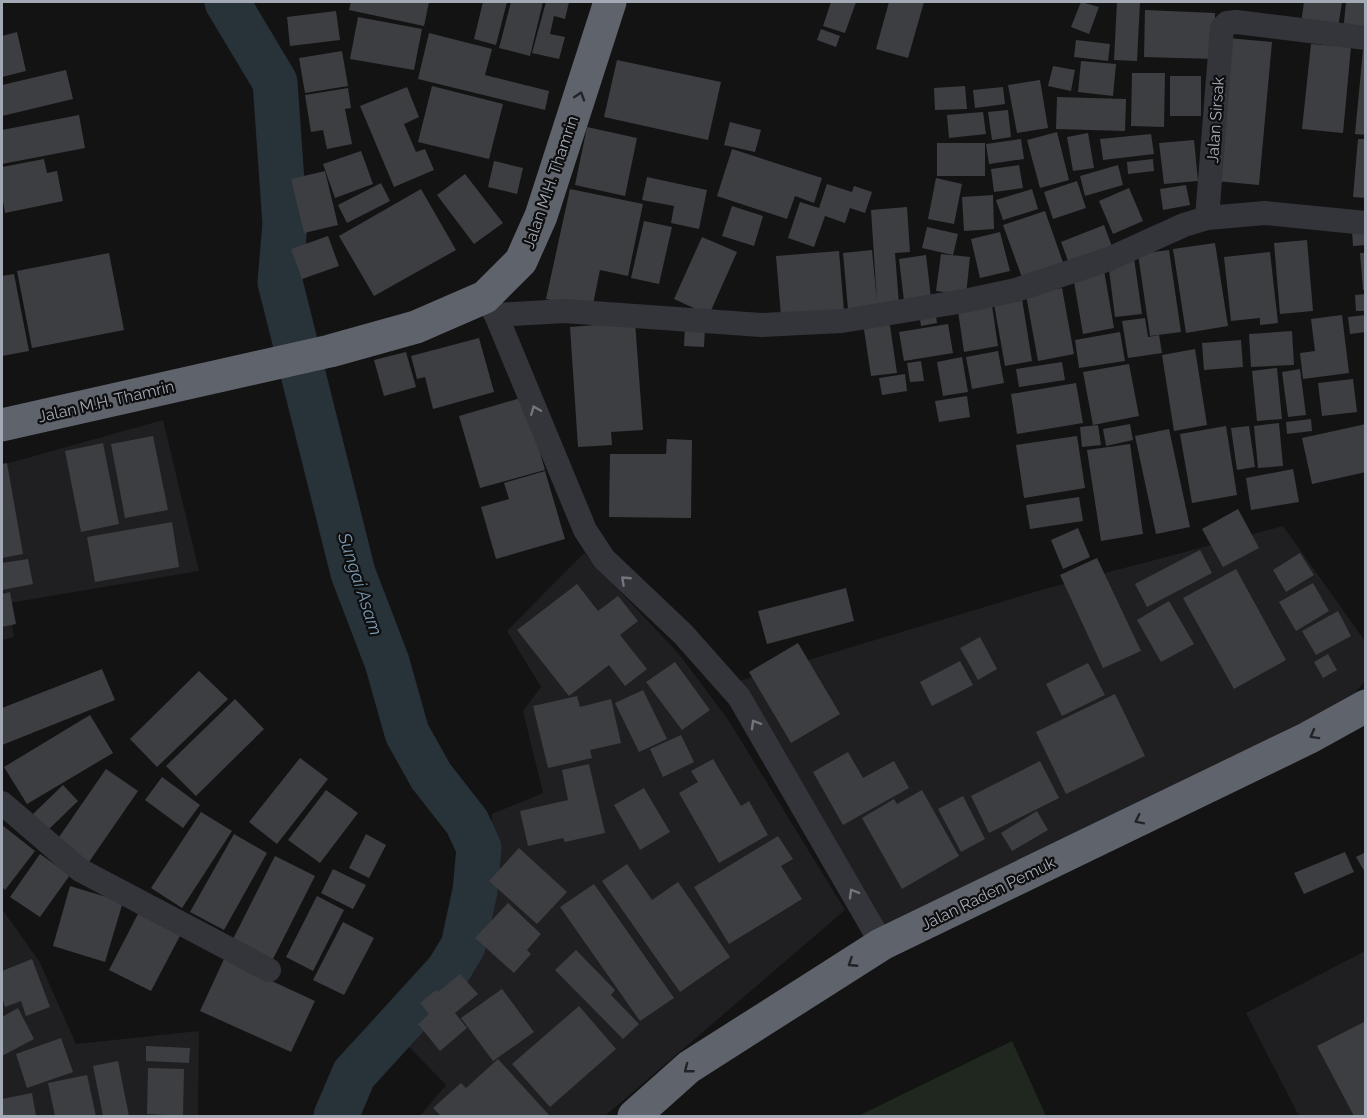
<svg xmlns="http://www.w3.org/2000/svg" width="1367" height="1118" font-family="Raleway,sans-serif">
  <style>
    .built { fill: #1f1f21 }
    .green { fill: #1f271f }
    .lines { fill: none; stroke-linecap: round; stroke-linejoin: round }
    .river { stroke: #283239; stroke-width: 45 }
    .building { fill: #3c3e42 }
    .minor { stroke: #33353a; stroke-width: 24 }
    .highway { stroke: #5f636b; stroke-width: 33 }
    .oneway { stroke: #222326 }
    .oneway2 { stroke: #71757e }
    .labels { text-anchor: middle; stroke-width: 4.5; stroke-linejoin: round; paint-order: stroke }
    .street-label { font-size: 16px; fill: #a3aab6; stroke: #0e0e0f }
    .water-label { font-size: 18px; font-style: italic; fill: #7899b3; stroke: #0e0e0f }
  </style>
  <rect width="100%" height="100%" fill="#131314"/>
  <g class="built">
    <polygon points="163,420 199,571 9,603 14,637 2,640 2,465"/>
    <polygon points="1283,526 1365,641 1365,681 1350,699 1149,801 876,930 729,684 1041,590"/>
    <polygon points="584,553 679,654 729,721 845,910 605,1116 420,1116 446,1085 386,1023 456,955 490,846 492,814 543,793 523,711 541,687 507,631"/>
    <polygon points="2,909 39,961 76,1044 199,1031 198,1116 2,1116"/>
    <polygon points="1365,951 1365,1116 1299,1116 1246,1013"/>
  </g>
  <polygon class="green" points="1012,1041 1046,1116 858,1116"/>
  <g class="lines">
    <polyline class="river" points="227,2 275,82 285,224 280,282 353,573 387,662 407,733 431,776 467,822 479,848 475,891 463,946 448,971 354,1074 336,1116"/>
  </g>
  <g class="building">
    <polygon points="351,2 429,2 424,26 349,10"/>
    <polygon points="483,2 507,2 496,45 474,39"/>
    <polygon points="511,2 543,2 530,56 499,48"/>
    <polygon points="546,2 569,2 565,19 554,16 550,34 565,37 559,59 532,53"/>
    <polygon points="831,2 856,2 845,33 823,26"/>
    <polygon points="889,2 924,2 908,58 876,49"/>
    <polygon points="1081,2 1099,7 1089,34 1071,27"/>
    <polygon points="1117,2 1140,2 1137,61 1114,60"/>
    <polygon points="1304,2 1342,2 1338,28 1301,23"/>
    <polygon points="1346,2 1366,2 1366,34 1343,32"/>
    <polygon points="1145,10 1215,13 1214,59 1144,57"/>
    <polygon points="336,11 340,40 290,46 287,17"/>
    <polygon points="358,17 422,29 414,70 350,59"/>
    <polygon points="821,29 840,36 836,47 817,40"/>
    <polygon points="17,32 26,71 2,77 2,36"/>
    <polygon points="429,33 492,49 485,75 549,91 545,110 418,79"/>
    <polygon points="1228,38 1272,42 1259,185 1216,181"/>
    <polygon points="1076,40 1110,44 1108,61 1074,57"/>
    <polygon points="1311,44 1351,47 1343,133 1302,129"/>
    <polygon points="1363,50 1366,50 1366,135 1355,134"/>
    <polygon points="342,51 348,86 305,93 299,58"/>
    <polygon points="617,60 721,82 708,140 604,117"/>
    <polygon points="1081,61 1116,64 1113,96 1078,92"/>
    <polygon points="1053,66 1075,70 1071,91 1048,86"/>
    <polygon points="66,70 73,99 2,116 2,85"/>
    <polygon points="1132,73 1165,73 1164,127 1131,126"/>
    <rect x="1170" y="76" width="31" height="40"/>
    <polygon points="1040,80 1048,128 1017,133 1008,85"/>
    <polygon points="432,86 503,104 489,159 418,142"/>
    <polygon points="965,86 967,109 935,110 934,88"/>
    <polygon points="407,87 419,117 404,124 416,152 425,149 434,170 394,187 360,106"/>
    <polygon points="1003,87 1005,104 975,108 973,90"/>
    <polygon points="348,88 351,108 345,109 352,144 327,149 323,130 311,132 305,95"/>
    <polygon points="1057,97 1126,99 1125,131 1056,129"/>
    <polygon points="1008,110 1011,137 992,140 988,112"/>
    <polygon points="983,112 986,134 949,138 947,115"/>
    <polygon points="79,115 85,148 2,164 2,130"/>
    <polygon points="730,122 761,130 755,152 724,145"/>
    <polygon points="587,127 637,138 625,196 575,185"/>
    <polygon points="1057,132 1069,180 1040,188 1027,140"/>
    <polygon points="1088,133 1094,168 1073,171 1067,137"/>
    <polygon points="1151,134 1154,154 1103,160 1100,139"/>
    <polygon points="1021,139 1024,159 989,164 986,144"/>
    <polygon points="1358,139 1366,139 1366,198 1353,197"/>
    <polygon points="1194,140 1198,181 1164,184 1159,143"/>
    <rect x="937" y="143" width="48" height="33"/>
    <polygon points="732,149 822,178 814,203 795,196 787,219 717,196"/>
    <polygon points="361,151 373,184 335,198 323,164"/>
    <polygon points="44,159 47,173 57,171 63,201 5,213 2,195 2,167"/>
    <polygon points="1153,159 1154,171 1128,174 1127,162"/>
    <polygon points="494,161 523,168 517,194 488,187"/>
    <polygon points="1019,165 1023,188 994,192 991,169"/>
    <polygon points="1118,165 1123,185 1085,196 1080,176"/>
    <polygon points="325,171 338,225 304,233 291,179"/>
    <polygon points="465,174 503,223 474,244 437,195"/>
    <polygon points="647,177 707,190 699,229 671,223 674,206 642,200"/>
    <polygon points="936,178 962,184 954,224 928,219"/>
    <polygon points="1077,181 1086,208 1053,219 1044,192"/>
    <polygon points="381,183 390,201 347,223 338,205"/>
    <polygon points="827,184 852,192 854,186 872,192 865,213 850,208 845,223 825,216 814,247 788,238 800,202 819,208"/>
    <polygon points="1186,185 1190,205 1163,210 1160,189"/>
    <polygon points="1129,188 1143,221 1113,234 1099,201"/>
    <polygon points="421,189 456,250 374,296 339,236"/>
    <polygon points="570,189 643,204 628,276 600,270 592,309 546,299"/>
    <polygon points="1032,189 1038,209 1003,220 996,200"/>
    <polygon points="993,195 994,229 964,231 962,197"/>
    <polygon points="732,206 763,216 754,246 722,236"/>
    <polygon points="907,207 910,252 895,253 899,304 848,309 843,253 872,250 877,302 871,210"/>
    <polygon points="1045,211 1065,268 1024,283 1003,225"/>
    <polygon points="644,221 672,227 659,284 631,278"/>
    <polygon points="1104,225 1113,249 1070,266 1061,242"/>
    <polygon points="927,227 958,234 953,255 922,248"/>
    <polygon points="1352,230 1366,230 1366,245 1353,246"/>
    <polygon points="1000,232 1010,271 980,278 971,239"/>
    <polygon points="328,236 339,266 302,279 291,249"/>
    <polygon points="702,237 737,252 709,315 674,299"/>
    <polygon points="1307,240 1313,311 1280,314 1274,243"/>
    <polygon points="1215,243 1228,326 1186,333 1173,249"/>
    <polygon points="1169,250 1181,332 1150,336 1138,254"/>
    <polygon points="839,251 844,311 781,316 776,256"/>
    <polygon points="1270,252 1278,323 1260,325 1260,318 1231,321 1224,257"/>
    <polygon points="109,253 124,330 32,348 17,271"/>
    <polygon points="1360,253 1366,253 1366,290 1363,290"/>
    <polygon points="941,254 970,257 966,295 936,291"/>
    <polygon points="926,255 931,298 904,301 899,259"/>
    <polygon points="1134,258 1142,314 1115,317 1108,262"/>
    <polygon points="1104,270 1114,328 1083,334 1073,276"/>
    <polygon points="14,274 29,351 2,356 2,276"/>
    <polygon points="1062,288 1074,354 1038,361 1026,295"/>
    <polygon points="1366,294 1366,311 1356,311 1355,295"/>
    <polygon points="1022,299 1032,361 1005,366 994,304"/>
    <polygon points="992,306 998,346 964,352 958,311"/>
    <polygon points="935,309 937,323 921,326 919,312"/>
    <polygon points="1342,315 1349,373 1303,379 1300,353 1315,351 1311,319"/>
    <polygon points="1366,315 1366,332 1350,334 1348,317"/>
    <polygon points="1145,318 1148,337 1159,335 1162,353 1128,358 1122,321"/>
    <polygon points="889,319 897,373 871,376 863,323"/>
    <polygon points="635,322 643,430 611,432 612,445 578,447 570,327"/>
    <polygon points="948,324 953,353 904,361 899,332"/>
    <polygon points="685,326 705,327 704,347 684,346"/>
    <polygon points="1292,331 1294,365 1251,367 1249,334"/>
    <polygon points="1120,332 1125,361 1079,368 1075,340"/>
    <polygon points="479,338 494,392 433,409 425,377 417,379 411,356"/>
    <polygon points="1241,340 1243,367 1204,370 1202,343"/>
    <polygon points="1195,349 1207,425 1174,431 1162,355"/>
    <polygon points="998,351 1004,383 972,389 966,357"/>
    <polygon points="406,352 416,387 384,396 374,360"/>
    <polygon points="962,357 968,392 943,396 937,362"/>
    <polygon points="921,361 924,381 910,382 907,363"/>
    <polygon points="1062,362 1065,380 1019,387 1016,369"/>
    <polygon points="1129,364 1139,416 1093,425 1083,372"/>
    <polygon points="1277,368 1282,419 1257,421 1252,371"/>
    <polygon points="1300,369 1306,415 1288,417 1282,372"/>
    <polygon points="905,374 907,391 882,395 879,378"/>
    <polygon points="1353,379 1357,412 1322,416 1318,383"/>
    <polygon points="1076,383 1083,423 1017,434 1011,394"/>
    <polygon points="967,396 970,417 939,422 935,401"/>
    <polygon points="524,397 545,470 480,488 459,416"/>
    <polygon points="1311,419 1312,431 1287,434 1286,422"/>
    <polygon points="1279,423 1283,466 1258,468 1254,426"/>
    <polygon points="1130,424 1133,440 1106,446 1103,429"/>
    <polygon points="1366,424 1366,472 1312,484 1302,438"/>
    <polygon points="1098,425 1101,445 1082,447 1080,427"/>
    <polygon points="1226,426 1237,495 1192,503 1180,434"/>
    <polygon points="1249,426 1255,467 1237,470 1231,428"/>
    <polygon points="1169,429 1190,527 1156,534 1135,436"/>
    <polygon points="153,436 168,510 125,518 111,444"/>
    <polygon points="1077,436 1085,488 1024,498 1016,445"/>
    <polygon points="667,439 692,440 691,518 609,517 610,454 666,454"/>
    <polygon points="103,443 119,524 81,532 65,451"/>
    <polygon points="1130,444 1143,534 1101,541 1087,450"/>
    <polygon points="7,463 23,554 2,558 2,464"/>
    <polygon points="1293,469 1299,502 1251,510 1246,478"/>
    <polygon points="545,471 565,539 496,559 481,507 509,499 504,483"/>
    <polygon points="1079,497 1083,521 1030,529 1026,505"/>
    <polygon points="1238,509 1259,548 1223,567 1202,529"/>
    <polygon points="172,522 179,567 95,582 87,537"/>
    <polygon points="1078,528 1090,557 1063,569 1051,540"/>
    <polygon points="1200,550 1212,573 1147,607 1135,584"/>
    <polygon points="1300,553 1314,575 1286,592 1273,570"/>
    <polygon points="1097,558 1141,651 1103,668 1060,575"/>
    <polygon points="28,559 33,584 2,590 2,563"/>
    <polygon points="1236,569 1286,660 1234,689 1183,598"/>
    <polygon points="1313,583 1329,611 1296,631 1279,602"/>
    <polygon points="577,584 598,611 618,596 638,621 620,635 647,669 625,686 609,665 569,696 517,630"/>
    <polygon points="846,588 854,621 767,644 758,611"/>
    <polygon points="10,592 16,624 2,627 2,594"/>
    <polygon points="1169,601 1194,644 1161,662 1137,620"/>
    <polygon points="1338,611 1351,636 1316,655 1302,631"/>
    <polygon points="980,637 997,669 978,680 960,648"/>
    <polygon points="798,643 840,714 791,743 749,672"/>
    <polygon points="1328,654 1337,670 1323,678 1314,662"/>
    <polygon points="960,661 973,685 932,706 920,682"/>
    <polygon points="675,662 710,710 682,730 646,682"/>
    <polygon points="1088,663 1105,695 1062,716 1046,684"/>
    <polygon points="102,669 115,700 2,745 2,708"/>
    <polygon points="199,671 228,699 157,767 130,739"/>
    <polygon points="643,690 667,739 639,752 615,703"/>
    <polygon points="1115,694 1145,756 1066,794 1036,732"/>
    <polygon points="577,696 580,707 611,699 621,743 590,750 592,758 548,768 533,706"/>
    <polygon points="235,699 264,729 196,796 166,766"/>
    <polygon points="90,715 113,753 27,804 4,767"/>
    <polygon points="681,735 694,762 663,777 650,749"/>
    <polygon points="848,752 863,778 894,761 909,788 843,825 813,772"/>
    <polygon points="300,758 328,779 277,844 249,822"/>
    <polygon points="713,759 741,806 749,801 768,835 719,863 679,793 698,782 691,771"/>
    <polygon points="1040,761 1059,798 989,833 971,796"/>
    <polygon points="589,764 605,833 565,842 563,838 528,846 520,811 568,800 562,770"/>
    <polygon points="106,769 138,791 89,862 57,840"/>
    <polygon points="162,777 200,805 183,828 145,800"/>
    <polygon points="63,785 78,801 48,830 33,814"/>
    <polygon points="644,788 670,832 640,850 614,805"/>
    <polygon points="326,790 358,813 320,863 288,840"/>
    <polygon points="922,790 959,856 902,889 862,818 894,799 897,804"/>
    <polygon points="963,796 985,839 961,852 938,809"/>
    <polygon points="1037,811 1048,830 1012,851 1001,833"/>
    <polygon points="201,812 232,831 182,908 151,888"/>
    <polygon points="2,825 35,851 5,890 2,887"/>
    <polygon points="234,834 267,853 224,930 190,912"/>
    <polygon points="366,834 386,845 369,878 349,868"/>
    <polygon points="778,836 793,859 781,866 802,899 729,944 694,887"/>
    <polygon points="519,848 567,892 537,924 489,881"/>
    <polygon points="1345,852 1354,872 1304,894 1294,873"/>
    <polygon points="1366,852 1366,874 1356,857"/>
    <polygon points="40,854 70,875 40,917 10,897"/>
    <polygon points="275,856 315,876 273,959 233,939"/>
    <polygon points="627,864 652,900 678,882 730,957 680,992 602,881"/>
    <polygon points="333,869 366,885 353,909 321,893"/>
    <polygon points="594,884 674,998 640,1021 560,907"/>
    <polygon points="70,886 123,902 105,962 53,946"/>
    <polygon points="317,896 344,910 313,971 286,957"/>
    <polygon points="508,903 541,934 527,950 531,954 514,973 475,938"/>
    <polygon points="140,910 182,932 151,991 109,970"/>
    <polygon points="343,922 374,938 344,995 313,980"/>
    <polygon points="576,950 615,990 611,995 639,1024 623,1039 555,970"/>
    <polygon points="32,959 50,1007 26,1016 21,1001 5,1007 2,997 2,971"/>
    <polygon points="224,959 315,1001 291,1052 200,1011"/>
    <polygon points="460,974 478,994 455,1013 467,1028 440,1051 418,1024 429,1014 420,1003 436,990 438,992"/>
    <polygon points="502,989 534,1032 493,1061 461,1018"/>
    <polygon points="579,1006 616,1049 550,1107 512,1064"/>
    <polygon points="18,1008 34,1039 2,1056 2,1017"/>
    <polygon points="1366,1021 1366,1116 1354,1116 1317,1046"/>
    <polygon points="61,1038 73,1072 27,1088 16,1054"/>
    <polygon points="146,1046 190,1048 189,1063 146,1061"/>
    <polygon points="498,1059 549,1115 547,1116 441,1116 433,1108 461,1083 466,1088"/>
    <polygon points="118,1061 129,1116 103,1116 93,1066"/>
    <polygon points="148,1068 184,1069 183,1116 147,1114"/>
    <polygon points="87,1075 96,1116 55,1116 48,1083"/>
    <polygon points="32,1093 36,1116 2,1116 2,1099"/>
  </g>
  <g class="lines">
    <g class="minor">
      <polyline points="1207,218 1222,28 1227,23 1236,22 1366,38"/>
      <polyline points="489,303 496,315 585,530 604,559 683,634 739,697 882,944"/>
      <polyline points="496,315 565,311 761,325 842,321 964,301 1016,290 1109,259 1184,225 1207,218 1265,213 1366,223"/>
      <polyline points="2,803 80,870 269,970"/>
    </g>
    <g class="highway">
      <polyline points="2,425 330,351 416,327 485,297 521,261 541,216 610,2"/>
      <polyline points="634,1116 689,1067 882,944 1308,738 1366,706"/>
    </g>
  </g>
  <defs><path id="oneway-chevron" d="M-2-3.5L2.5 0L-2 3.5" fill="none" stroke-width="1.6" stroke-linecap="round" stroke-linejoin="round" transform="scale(1.5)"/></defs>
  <g class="oneway">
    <use href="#oneway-chevron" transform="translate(580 96) rotate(-72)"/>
    <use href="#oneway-chevron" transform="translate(1314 735) rotate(151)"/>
    <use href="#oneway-chevron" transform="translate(1139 820) rotate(154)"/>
    <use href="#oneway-chevron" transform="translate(852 963) rotate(147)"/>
    <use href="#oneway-chevron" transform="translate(688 1069) rotate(142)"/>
  </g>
  <g class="oneway2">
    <use href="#oneway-chevron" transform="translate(535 410) rotate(-112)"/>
    <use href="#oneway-chevron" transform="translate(625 580) rotate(-137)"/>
    <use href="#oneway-chevron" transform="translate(755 724) rotate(-120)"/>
    <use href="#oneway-chevron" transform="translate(853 893) rotate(-120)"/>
  </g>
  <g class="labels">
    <g class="street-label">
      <text transform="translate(1215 120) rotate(-86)" y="6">Jalan Sirsak</text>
      <text transform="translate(550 182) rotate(-71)" y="6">Jalan M.H. Thamrin</text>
      <text transform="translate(106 401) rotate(-13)" y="6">Jalan M.H. Thamrin</text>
      <text transform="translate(988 893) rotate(-26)" y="6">Jalan Raden Pemuk</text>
    </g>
    <g class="water-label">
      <text transform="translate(360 584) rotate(72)" y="6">Sungai Asam</text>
    </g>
  </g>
  <rect width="1367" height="1118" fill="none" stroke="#a3aab6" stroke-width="6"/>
</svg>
